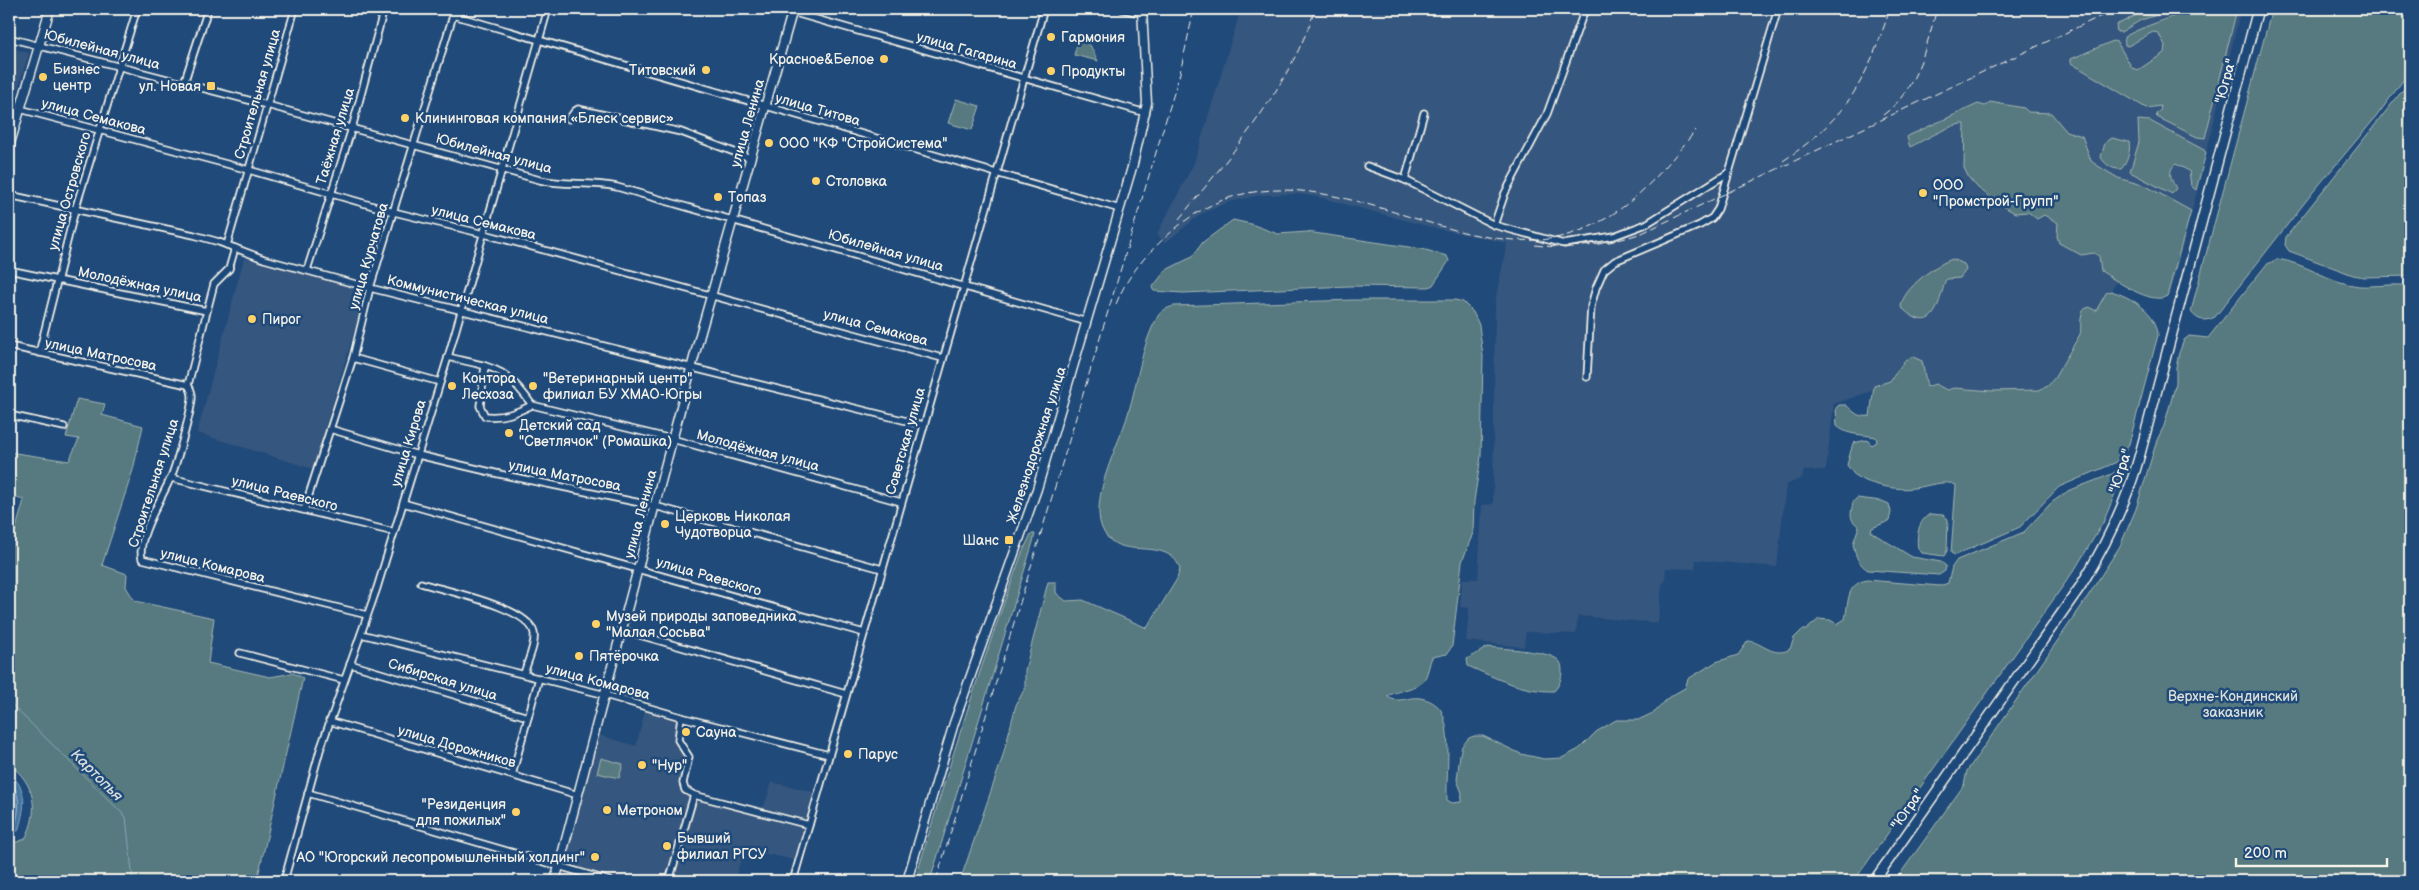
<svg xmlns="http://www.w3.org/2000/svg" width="2419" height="890" font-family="'Balsamiq Sans',sans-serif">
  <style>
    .built { fill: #35567e }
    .green { fill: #577a7f; stroke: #a6b6b4 }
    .water { fill: #4374a0; stroke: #8aa6bd }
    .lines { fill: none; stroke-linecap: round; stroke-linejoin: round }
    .shore { stroke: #adbfcb; stroke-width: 1 }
    .stream { stroke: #8aa6bd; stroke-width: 1 }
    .minor-casing { stroke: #f4f1e8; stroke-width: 9 }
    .major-casing { stroke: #f4f1e8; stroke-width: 11 }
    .highway-casing { stroke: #f4f1e8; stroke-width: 12 }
    .minor { stroke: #1f4a7a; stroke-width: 5.5 }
    .major { stroke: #1f4a7a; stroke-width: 8 }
    .highway { stroke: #1f4a7a; stroke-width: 9 }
    .rail { stroke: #f4f1e8; stroke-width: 1; stroke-dasharray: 8 4; stroke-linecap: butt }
    .poi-dot { fill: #ffd166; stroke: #1f4a7a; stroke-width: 2 }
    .labels { text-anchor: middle; stroke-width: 5; stroke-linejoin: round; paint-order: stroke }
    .poi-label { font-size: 14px; fill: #f4f1e8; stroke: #1f4a7a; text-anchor: start }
    .street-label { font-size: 14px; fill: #f4f1e8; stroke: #1f4a7a }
    .park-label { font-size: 14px; fill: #dcdfd8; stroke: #1f4a7a }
    .water-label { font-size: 15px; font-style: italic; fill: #d9dedd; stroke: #1f4a7a }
  </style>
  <rect width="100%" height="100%" fill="#1f4a7a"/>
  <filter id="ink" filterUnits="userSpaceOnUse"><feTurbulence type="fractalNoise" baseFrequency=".02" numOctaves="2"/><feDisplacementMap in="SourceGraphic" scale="10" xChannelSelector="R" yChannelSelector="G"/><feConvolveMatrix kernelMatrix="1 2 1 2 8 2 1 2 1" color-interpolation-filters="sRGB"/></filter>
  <g filter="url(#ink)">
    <g class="built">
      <polygon points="1241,9 2241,9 2198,188 2170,293 2167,296 2158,299 2153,297 2117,281 2111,291 2106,293 2096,311 2091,311 2055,377 2048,386 2039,390 1992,391 1927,387 1905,360 1890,381 1881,383 1874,386 1872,391 1834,404 1826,470 1804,471 1802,478 1786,485 1777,567 1696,560 1695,569 1666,568 1665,581 1662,585 1658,623 1578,616 1576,634 1526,632 1524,647 1466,641 1469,608 1460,607 1462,579 1478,579 1482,505 1493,504 1495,302 1507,243 1434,228 1318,197 1297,194 1261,195 1229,202 1201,214 1165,243 1157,234 1194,163"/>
      <polygon points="9,47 29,53 15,98 9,96"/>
      <polygon points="244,258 366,291 313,469 197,433"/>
      <polygon points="646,707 681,717 678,736 688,755 684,787 695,792 754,809 764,806 772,782 814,792 794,860 745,849 734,881 561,881 599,735 636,746"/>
    </g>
    <g class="green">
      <polygon points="2149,9 2176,9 2141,20 2121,32 2117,32 2116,25"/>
      <path d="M2190,9H2237L2205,138L2197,137L2157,117L2156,114L2160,111L2161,106L2146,108L2071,63V59L2113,41L2117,42L2132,68L2138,70L2164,53L2165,45L2158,33L2153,32L2128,46L2125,45L2124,37C2145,25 2168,20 2190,9Z"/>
      <path d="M2272,9H2410V71L2376,117L2313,192L2215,317C2205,322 2198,321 2191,312L2194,299Z"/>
      <polygon points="1078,41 1090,45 1098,61 1074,55"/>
      <polygon points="2410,81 2410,276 2364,277 2353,275 2289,251 2285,245 2286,237"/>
      <polygon points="956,99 980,106 972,130 948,123"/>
      <path d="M1990,102L2024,108L2028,112L2051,113L2066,131L2082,136L2091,161L2098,166L2118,178L2146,186L2191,211L2167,296C2152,306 2115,280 2101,271L2099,256L2094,253L2081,255L2059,243L2057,236L2058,223L2044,215L2037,219L2028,212L2015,213L2006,208L1978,188L1969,178L1964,168L1965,124C1954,122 1923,141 1910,147L1907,137L1910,135L1978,104L1985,106Z"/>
      <path d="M2138,120L2150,121L2204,150L2206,153L2196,190L2191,186L2189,171L2176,164C2167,170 2171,180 2176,188L2172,194L2130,172L2139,142Z"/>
      <path d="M2112,138L2129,142C2131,150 2127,164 2121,169C2113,170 2104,164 2101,157L2105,143Z"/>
      <polygon points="1233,220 1251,224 1278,234 1307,232 1422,249 1447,256 1449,261 1433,285 1429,287 1350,286 1183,293 1154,291 1152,288 1166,270 1192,257 1203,242"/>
      <path d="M1953,259L1964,264L1966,270L1960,278L1947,279L1945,281C1938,308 1932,337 1901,307C1902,289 1937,263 1953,259Z"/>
      <path d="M2277,259C2306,263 2329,283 2359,286C2376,287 2393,283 2410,286V881H1895L1964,785L1967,771L2081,607L2120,546L2136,509L2157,440L2164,426L2176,383V367L2179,353L2184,340L2189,336L2208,338L2266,265Z"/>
      <path d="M2111,291C2131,297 2157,312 2158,335L2129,444L2117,462L2059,487L2020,527L1955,555L1951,553L1956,485C1945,479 1926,487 1914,488C1899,491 1871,485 1857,477C1853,474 1850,469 1847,465L1853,443L1867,440L1872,445L1877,442L1876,437C1862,434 1848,436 1837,426L1836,408L1839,405H1846C1854,412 1858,418 1870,416L1874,386L1890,381L1905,360L1913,357L1922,361L1927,387L1935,384L1947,390L1954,388L1992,391L2039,390L2048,386L2055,377L2080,334C2082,327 2079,321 2083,310L2089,307L2096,311L2106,293Z"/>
      <path d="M1353,300H1455L1463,302L1473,312L1479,325L1483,356L1481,456L1474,501L1473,533L1462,562L1452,646L1447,654L1432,657C1429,664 1428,674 1424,680C1419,688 1397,691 1387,696C1398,705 1408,696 1420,698C1428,699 1438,704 1442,712C1452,735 1446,775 1447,800L1452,803L1461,802L1462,793L1457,780L1460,754L1462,746L1469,738L1474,736H1483L1521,754L1544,759L1562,758L1579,749L1596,732L1616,720H1638L1655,712L1669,697L1685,688L1688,679L1716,662L1738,655L1748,641C1761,641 1773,659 1790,649L1794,638L1802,630H1806L1819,619L1830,620L1837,624L1845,619C1849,601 1846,584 1867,580L1940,586L1948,583L1952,567L1957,560L2024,532L2051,503L2068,491L2112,474L2124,465V471L2103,523L2075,569L1854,881H960L1002,759L1016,705L1025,688V670L1048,582H1056V593L1066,601L1083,600L1147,628L1177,579L1180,568C1178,564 1175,558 1171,556C1151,542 1120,557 1105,534C1085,504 1120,443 1128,414C1138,382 1141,345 1158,316C1162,310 1167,308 1174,306Z"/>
      <path d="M77,399L105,404L102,415L143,426L133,470L102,565L127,574L126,587L135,601L214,618L208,663L270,677L293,673L303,678L257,881H9V845L25,839C40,811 35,783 9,764V553L24,500L9,496V452L69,461L79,439L66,437Z"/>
      <path d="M1857,498L1882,501L1889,504L1891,512L1889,521L1872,528L1871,532L1912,557L1941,562L1946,566L1945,571L1939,575L1868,570C1857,563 1856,556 1853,544L1859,526C1848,520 1851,513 1853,502Z"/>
      <path d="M1930,514L1943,515L1948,519L1947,551L1944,556L1922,553L1918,549C1916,536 1918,521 1930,514Z"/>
      <path d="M1031,534H1035L1033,542L930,881H915C947,770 982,661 1022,553Z"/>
      <path d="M1488,647C1502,649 1552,650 1560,662C1562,665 1562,670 1562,673C1561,680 1559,686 1554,691C1524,692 1495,678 1468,666L1467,659Z"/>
      <polygon points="601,758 623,764 619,778 597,773"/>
    </g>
    <path class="water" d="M9,774C30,789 24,811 18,831H9Z"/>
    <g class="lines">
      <path class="shore" d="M9,780C21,793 20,809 15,825L9,826"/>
      <polyline class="stream" points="9,702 126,817 133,881"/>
      <defs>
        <g id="minor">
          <polyline points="781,9 1146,113"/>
          <polyline points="1122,9 1141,13"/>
          <polyline points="453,15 1120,209"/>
          <path d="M9,38L267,105L540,180C565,186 591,181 617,187L1087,322"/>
          <polyline points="184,83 208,9"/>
          <polyline points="20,109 249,170 394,212 492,236 942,358"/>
          <polyline points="569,119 575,111 578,109 681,132 750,158"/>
          <polyline points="1367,166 1405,180 1494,225 1564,244 1614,236 1646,224 1728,173"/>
          <polyline points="1405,180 1424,113"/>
          <polyline points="9,195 194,235 219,242 264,259 370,288 923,425"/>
          <polyline points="1494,225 1505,193 1547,114 1585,9"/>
          <polyline points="227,245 295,9"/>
          <path d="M235,248L229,269L214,284L188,385C190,388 192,392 192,396C193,406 176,465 171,477C163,497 136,537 142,559L367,615"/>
          <polyline points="9,270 207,311"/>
          <polyline points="307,270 352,128 384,9"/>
          <polyline points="9,346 188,385"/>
          <polyline points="39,353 75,210 137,9"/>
          <path d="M448,357C493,368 504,365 532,405L672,439L901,502"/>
          <polyline points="353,358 440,382"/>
          <path d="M485,366L480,406L485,416C503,418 516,413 532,405"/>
          <polyline points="1587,377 1591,306 1596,288 1604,270 1615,261 1700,225 1712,218 1718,209 1778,9"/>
          <polyline points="9,415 64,427"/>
          <polyline points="330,429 418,455 499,474 655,506 882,569"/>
          <polyline points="171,478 394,532"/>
          <polyline points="403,503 864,633"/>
          <polyline points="304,510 353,358 370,288 455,9"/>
          <path d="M421,583C445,591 529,607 534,633C536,645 527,662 524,674"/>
          <polyline points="622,630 846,694"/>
          <polyline points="361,634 598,693 681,717 829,755"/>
          <polyline points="240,653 344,680"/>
          <polyline points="350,664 528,717"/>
          <polyline points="681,717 678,740 689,757 683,783 685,790 694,795 809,825"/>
          <polyline points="329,721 578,795"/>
          <polyline points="512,775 539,678"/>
          <polyline points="308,793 610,881"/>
          <polyline points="284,881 320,750 377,588 448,357 548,9"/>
          <polyline points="669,881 694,795"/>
          <polyline points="793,881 1044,9"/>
        </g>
        <g id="major">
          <polyline points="9,147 50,9"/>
          <polyline points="555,881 700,335 793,9"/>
          <polyline points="907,881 954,723 1037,489 1133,164 1147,103 1142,9"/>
        </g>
        <path id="highway" d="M1874,881L2080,587C2106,545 2127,502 2140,454L2258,9"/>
      </defs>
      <use href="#minor" class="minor-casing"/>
      <use href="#major" class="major-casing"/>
      <use href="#highway" class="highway-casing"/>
      <use href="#minor" class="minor"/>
      <use href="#major" class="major"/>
      <use href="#highway" class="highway"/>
      <g class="rail">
        <path d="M1883,115C1917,91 1926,46 1937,9"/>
        <path d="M1783,161C1848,117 1866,81 1890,9"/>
        <path d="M1179,219C1229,158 1291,85 1315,9"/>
        <path d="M1535,245C1573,250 1606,245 1642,233L2116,9"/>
        <path d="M1116,304C1128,273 1150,250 1176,228C1265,153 1366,208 1463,232C1493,239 1528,244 1560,237C1622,222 1658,177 1696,130"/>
        <polyline points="936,881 1180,73 1194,9"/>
      </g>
    </g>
  </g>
  <g class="poi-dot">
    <circle cx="1051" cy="37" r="5"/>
    <circle cx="884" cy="59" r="5"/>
    <circle cx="706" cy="70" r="5"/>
    <circle cx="1051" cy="71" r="5"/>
    <circle cx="43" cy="77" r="5"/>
    <rect x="206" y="81" width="10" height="10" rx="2.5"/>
    <circle cx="405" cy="118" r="5"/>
    <circle cx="769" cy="143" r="5"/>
    <circle cx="816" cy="181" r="5"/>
    <circle cx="1923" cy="193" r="5"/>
    <circle cx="718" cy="197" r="5"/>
    <circle cx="252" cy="319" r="5"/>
    <circle cx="452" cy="386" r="5"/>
    <circle cx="533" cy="386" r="5"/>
    <circle cx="509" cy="433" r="5"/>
    <circle cx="665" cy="524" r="5"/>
    <rect x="1004" y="535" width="10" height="10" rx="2.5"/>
    <circle cx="596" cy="624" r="5"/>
    <circle cx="579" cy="656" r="5"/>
    <circle cx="686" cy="732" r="5"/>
    <circle cx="848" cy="754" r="5"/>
    <circle cx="642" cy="765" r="5"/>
    <circle cx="607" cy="810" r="5"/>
    <circle cx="516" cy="812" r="5"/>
    <circle cx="667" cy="846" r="5"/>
    <circle cx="595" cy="857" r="5"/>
  </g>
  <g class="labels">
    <g class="poi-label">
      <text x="1061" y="42">Гармония</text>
      <text x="874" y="64" text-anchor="end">Красное&amp;Белое</text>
      <text x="53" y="74">Бизнес<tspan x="53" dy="16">центр</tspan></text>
      <text x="696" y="75" text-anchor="end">Титовский</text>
      <text x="1061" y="76">Продукты</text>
      <text x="201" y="91" text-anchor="end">ул. Новая</text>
      <text x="415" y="123">Клининговая компания «Блеск сервис»</text>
      <text x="779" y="148">ООО "КФ "СтройСистема"</text>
      <text x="826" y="186">Столовка</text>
      <text x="1933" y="190">ООО<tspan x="1933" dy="16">"Промстрой-Групп"</tspan></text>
      <text x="728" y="202">Топаз</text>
      <text x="262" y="324">Пирог</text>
      <text x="462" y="383">Контора<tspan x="462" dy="16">Лесхоза</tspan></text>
      <text x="543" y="383">"Ветеринарный центр"<tspan x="543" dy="16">филиал БУ ХМАО-Югры</tspan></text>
      <text x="519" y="430">Детский сад<tspan x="519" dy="16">"Светлячок" (Ромашка)</tspan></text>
      <text x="675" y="521">Церковь Николая<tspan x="675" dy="16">Чудотворца</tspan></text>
      <text x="999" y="545" text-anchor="end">Шанс</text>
      <text x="606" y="621">Музей природы заповедника<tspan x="606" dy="16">"Малая Сосьва"</tspan></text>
      <text x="589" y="661">Пятёрочка</text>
      <text x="696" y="737">Сауна</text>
      <text x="858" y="759">Парус</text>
      <text x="652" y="770">"Нур"</text>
      <text x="506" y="809" text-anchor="end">"Резиденция<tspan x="506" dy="16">для пожилых"</tspan></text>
      <text x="617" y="815">Метроном</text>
      <text x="677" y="843">Бывший<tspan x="677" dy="16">филиал РГСУ</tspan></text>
      <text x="585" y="862" text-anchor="end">АО "Югорский лесопромышленный холдинг"</text>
    </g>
    <g class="street-label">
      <text transform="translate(102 49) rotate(15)" y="5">Юбилейная улица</text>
      <text transform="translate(967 50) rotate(16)" y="5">улица Гагарина</text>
      <text transform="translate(2225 81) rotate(-75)" y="5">"Югра"</text>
      <text transform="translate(257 94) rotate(-74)" y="5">Строительная улица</text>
      <text transform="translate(818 109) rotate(16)" y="5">улица Титова</text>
      <text transform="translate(94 116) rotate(15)" y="5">улица Семакова</text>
      <text transform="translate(747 123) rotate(-74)" y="5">улица Ленина</text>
      <text transform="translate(335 136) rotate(-73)" y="5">Таёжная улица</text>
      <text transform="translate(494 153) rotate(15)" y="5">Юбилейная улица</text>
      <text transform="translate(69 191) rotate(-74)" y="5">улица Островского</text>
      <text transform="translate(484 222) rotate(14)" y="5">улица Семакова</text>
      <text transform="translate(886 250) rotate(16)" y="5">Юбилейная улица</text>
      <text transform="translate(368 256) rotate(-74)" y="5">улица Курчатова</text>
      <text transform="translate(140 284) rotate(12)" y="5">Молодёжная улица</text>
      <text transform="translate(468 299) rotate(14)" y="5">Коммунистическая улица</text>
      <text transform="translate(876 327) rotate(15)" y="5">улица Семакова</text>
      <text transform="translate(101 354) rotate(12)" y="5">улица Матросова</text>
      <text transform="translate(905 441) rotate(-74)" y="5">Советская улица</text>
      <text transform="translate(408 443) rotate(-73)" y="5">улица Кирова</text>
      <text transform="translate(1036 445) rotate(-72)" y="5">Железнодорожная улица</text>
      <text transform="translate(758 450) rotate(15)" y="5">Молодёжная улица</text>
      <text transform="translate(2120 471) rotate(-72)" y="5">"Югра"</text>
      <text transform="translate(565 475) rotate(11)" y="5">улица Матросова</text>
      <text transform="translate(153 483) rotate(-72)" y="5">Строительная улица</text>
      <text transform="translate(285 493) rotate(14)" y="5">улица Раевского</text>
      <text transform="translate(640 514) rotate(-75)" y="5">улица Ленина</text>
      <text transform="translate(213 565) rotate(14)" y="5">улица Комарова</text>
      <text transform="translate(709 576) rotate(16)" y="5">улица Раевского</text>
      <text transform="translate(443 679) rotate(17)" y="5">Сибирская улица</text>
      <text transform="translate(598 681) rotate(15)" y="5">улица Комарова</text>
      <text transform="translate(457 746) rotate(16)" y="5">улица Дорожников</text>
      <text transform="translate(1907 809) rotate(-55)" y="5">"Югра"</text>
    </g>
    <g class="park-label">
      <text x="2233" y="701">Верхне-Кондинский<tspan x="2233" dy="16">заказник</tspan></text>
    </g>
    <g class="water-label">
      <text transform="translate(97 775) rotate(45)" y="5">Картопья</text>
    </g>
  </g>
  <rect width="2419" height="890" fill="none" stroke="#1f4a7a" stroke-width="30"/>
  <rect x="15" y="15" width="2389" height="860" fill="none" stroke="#f4f1e8" stroke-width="2" filter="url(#ink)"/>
  <path d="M2236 858v8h151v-8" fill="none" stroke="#f4f1e8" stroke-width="2.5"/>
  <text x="2244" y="858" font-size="15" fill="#f4f1e8" stroke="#1f4a7a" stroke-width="4" paint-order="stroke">200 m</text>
</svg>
